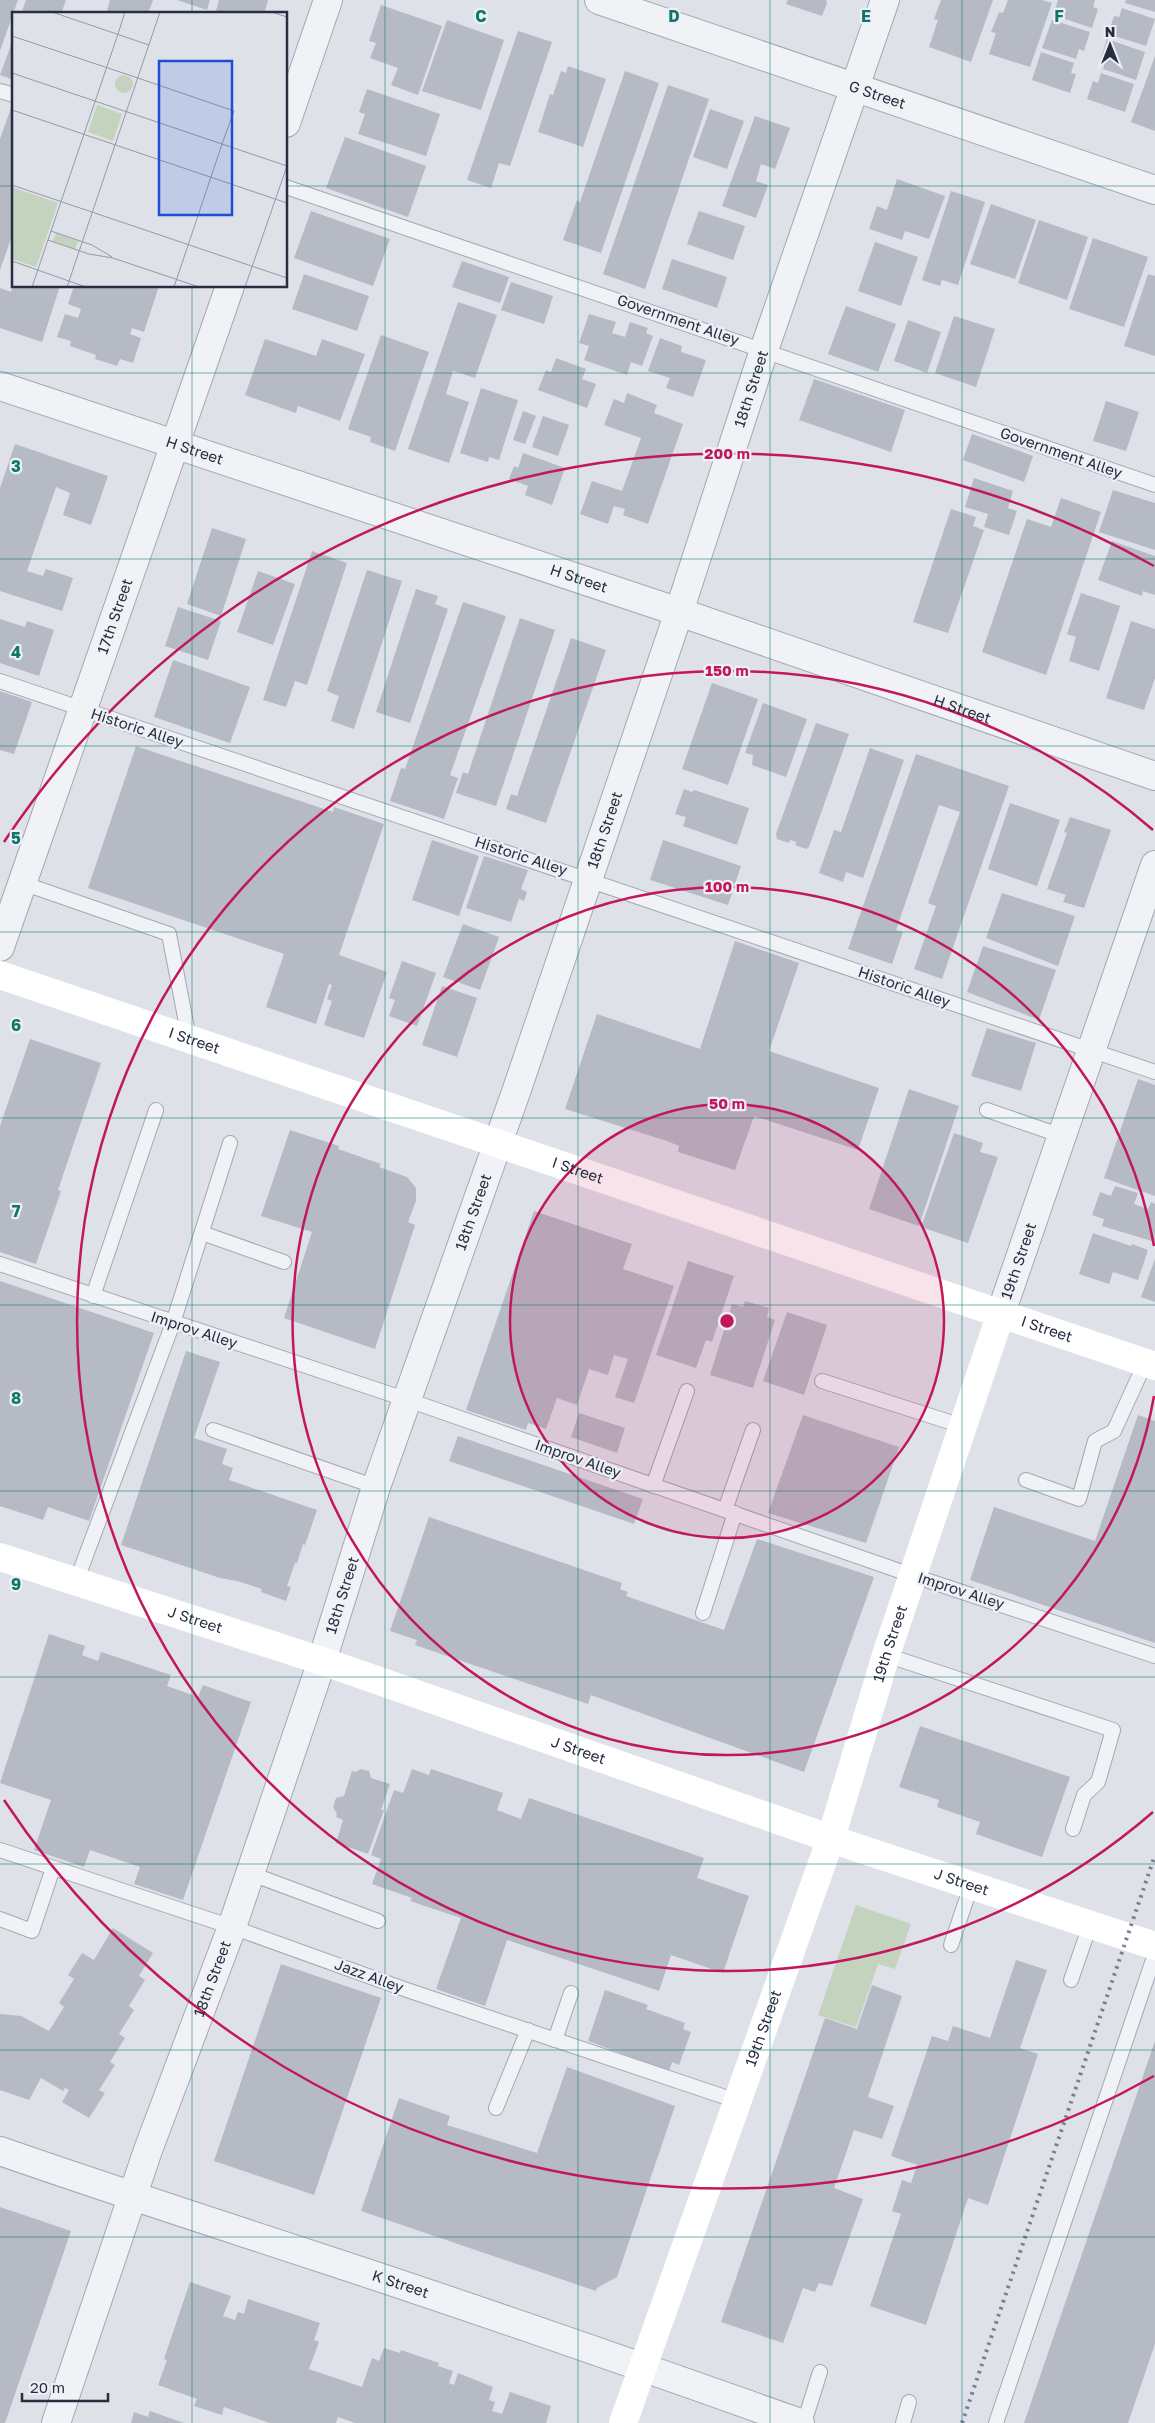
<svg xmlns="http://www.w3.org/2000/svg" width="1155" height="2423" font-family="'Golos Text',sans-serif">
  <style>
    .green { fill: #c3d3be }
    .building { fill: #b5bac5 }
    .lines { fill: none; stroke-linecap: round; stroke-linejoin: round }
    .service-casing { stroke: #a3a8b2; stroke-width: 16 }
    .minor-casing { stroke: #a3a8b2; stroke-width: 30 }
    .tertiary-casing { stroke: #a3a8b2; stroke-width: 30 }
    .service { stroke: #f1f2f6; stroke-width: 14 }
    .minor { stroke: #f1f2f6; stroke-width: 28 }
    .tertiary { stroke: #f1f2f6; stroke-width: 28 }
    .secondary { stroke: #fff; stroke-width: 28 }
    .rail { stroke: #768093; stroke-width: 4; stroke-dasharray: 2.5 5; stroke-linecap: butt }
    .grid { fill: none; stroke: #0f766e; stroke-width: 1; stroke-opacity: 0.55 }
    .ring { fill: none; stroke: #c2185b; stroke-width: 2.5 }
    .labels { text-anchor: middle; stroke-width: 4.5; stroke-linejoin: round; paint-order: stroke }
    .street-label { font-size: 15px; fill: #262e40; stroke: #edf0f6 }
    .inset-road { fill: none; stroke: #9499a5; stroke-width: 1 }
    .view { fill: #1d4ed8; fill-opacity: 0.15; stroke: #1d4ed8; stroke-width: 2.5 }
    .inset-edge { fill: none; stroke: #262e40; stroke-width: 2.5 }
    .grid-label { font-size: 16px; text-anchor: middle; font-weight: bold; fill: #0f766e; stroke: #edf0f6; stroke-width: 4.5; stroke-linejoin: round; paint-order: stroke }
    .centre { fill: #c2185b; stroke: #edf0f6; stroke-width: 2.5 }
    .ring-label { font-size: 15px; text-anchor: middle; font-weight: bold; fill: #c2185b; stroke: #edf0f6; stroke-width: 4.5; stroke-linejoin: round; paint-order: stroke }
  </style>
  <rect width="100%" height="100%" fill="#dee1e8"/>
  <polygon class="green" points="856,1905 911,1924 895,1969 878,1964 856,2027 818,2015"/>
  <g class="building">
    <polygon points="0,0 18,0 0,51"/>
    <polygon points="26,0 66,0 61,14 21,14"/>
    <polygon points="110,0 153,0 148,14 106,14"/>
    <polygon points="177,0 210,0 207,10"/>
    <polygon points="219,0 268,0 264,14 215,14"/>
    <polygon points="788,0 826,0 827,3 822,16 786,4"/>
    <polygon points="941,0 993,0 971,62 929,47 938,20 934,19"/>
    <polygon points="1008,0 1042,0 1052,3 1030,67 989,54 996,33 991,32 999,12 1003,13"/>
    <polygon points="1058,0 1095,0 1093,7 1098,9 1092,28 1053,15"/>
    <polygon points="1126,0 1155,0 1155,12 1125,3"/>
    <polygon points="381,5 442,26 418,95 391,85 398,68 370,58 376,43 369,41"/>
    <polygon points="1122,8 1155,19 1146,46 1108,34 1114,16 1119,17"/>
    <polygon points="447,20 504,40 481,110 422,91"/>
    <polygon points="1052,20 1090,32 1084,51 1079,49 1076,59 1042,48"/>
    <polygon points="518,31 552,42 510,166 499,163 491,188 467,180"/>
    <polygon points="14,37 14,80 0,75"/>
    <polygon points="1107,39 1145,52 1136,80 1103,69 1106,59 1101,57"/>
    <polygon points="1041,52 1074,63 1071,73 1076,74 1070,93 1032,80"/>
    <polygon points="1155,56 1155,131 1131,122"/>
    <polygon points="568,66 606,79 583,147 538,132 550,94 553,95 561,71 566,73"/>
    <polygon points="625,71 659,83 601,253 563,240 577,200 580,202"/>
    <polygon points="1101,73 1134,84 1125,112 1087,99 1093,81 1098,83"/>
    <polygon points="668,85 709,99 645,289 603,274"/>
    <polygon points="367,89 440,114 426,156 358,134 365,114 359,112"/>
    <polygon points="11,108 14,109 14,230 0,270 0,139"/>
    <polygon points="710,109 744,121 727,169 693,157"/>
    <polygon points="755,116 790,128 775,169 761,164 756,181 768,185 756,218 722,206"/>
    <polygon points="345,137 426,166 408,217 326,188"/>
    <polygon points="897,179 945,196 929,239 905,231 902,240 869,229 877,206 887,210"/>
    <polygon points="951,191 985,202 958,285 942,280 940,286 922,280"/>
    <polygon points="991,204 1036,220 1015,279 970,264"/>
    <polygon points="311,211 390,239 373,286 294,258"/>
    <polygon points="699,211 745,226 733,260 687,244"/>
    <polygon points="1039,220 1088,237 1067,300 1018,283"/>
    <polygon points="1093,238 1148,257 1124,327 1069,309"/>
    <polygon points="875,242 918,257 901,306 858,291"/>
    <polygon points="672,259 727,277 717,308 662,289"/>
    <polygon points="462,261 509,277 500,303 452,287"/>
    <polygon points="304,274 369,296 357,331 292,309"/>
    <polygon points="1148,274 1155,276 1155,356 1124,346"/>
    <polygon points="511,282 553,296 544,324 501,310"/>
    <polygon points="13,286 60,286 42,342 0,328 0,288 11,292"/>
    <polygon points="74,286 159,286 144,332 132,328 130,334 141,338 133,363 120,359 117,366 95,359 96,355 70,346 71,341 57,337 65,314 78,318 81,309 68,304"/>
    <polygon points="458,302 497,315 475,378 453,371 446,394 469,402 449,463 408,449"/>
    <polygon points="846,306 896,324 878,372 828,354"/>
    <polygon points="589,314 616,322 612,333 625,337 630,322 648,328 646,333 653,336 642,366 631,362 627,375 584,360 589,346 579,343"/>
    <polygon points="954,316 995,329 976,387 935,373"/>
    <polygon points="908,320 941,332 927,373 894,361"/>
    <polygon points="381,335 429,352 395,451 370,442 371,437 348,429"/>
    <polygon points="660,338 682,346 681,352 706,360 693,397 666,388 670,378 648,371"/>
    <polygon points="265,339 316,356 322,339 365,354 340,421 298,406 296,413 245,395"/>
    <polygon points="556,358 586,369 582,379 596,384 587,408 538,390 546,370 551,372"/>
    <polygon points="814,379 905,410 891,452 799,420"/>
    <polygon points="481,388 518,400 499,460 489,457 488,462 460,453"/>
    <polygon points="627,393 657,405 654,413 683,424 648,524 623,515 625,509 614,506 608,524 580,514 592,481 622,491 641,438 604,425 614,399 624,403"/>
    <polygon points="1106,401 1139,412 1126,451 1093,441"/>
    <polygon points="523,411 536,416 525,444 513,440"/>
    <polygon points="543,416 569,425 558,456 532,447"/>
    <polygon points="972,434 1033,456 1024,482 963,460"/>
    <polygon points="15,444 108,476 91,525 63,515 70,493 56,487 27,571 43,576 46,569 73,578 62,611 0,591 0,488"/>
    <polygon points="523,453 565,468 552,505 525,495 528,486 509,479 514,466 518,468"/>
    <polygon points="974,478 1013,491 1008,508 1017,511 1009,535 984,527 988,514 965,507"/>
    <polygon points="1113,490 1155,503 1155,550 1099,532"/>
    <polygon points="1061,498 1101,512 1046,675 982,652 1027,519 1051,527"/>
    <polygon points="951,509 976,517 973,526 984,530 948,633 913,622"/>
    <polygon points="212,528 246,539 221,616 187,604"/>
    <polygon points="1112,541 1155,556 1155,595 1143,591 1142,596 1098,580"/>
    <polygon points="312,551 347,563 307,685 295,681 286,707 263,700"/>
    <polygon points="367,570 402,581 354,729 331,721 339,696 327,691"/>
    <polygon points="258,571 295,584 273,645 237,632"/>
    <polygon points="416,589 438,596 435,604 448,609 410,723 376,712"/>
    <polygon points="1081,593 1120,606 1099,671 1069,661 1076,637 1067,634"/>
    <polygon points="463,602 506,616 450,775 458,778 444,819 390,801 401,768 405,769"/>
    <polygon points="178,607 221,621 208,660 165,646"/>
    <polygon points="520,618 555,630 496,806 456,793 463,772 468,774"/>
    <polygon points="0,619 25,627 27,621 54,630 39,676 0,663"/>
    <polygon points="1131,621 1155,629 1155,678 1144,710 1106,698"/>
    <polygon points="571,638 606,650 546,823 506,809 511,794 517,796"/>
    <polygon points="173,660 250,687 230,743 154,717"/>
    <polygon points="712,683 758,699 728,785 682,769"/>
    <polygon points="0,691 32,702 14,754 0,750"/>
    <polygon points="763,703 807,719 786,777 752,765 753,755 745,753"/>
    <polygon points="816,723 849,734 809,847 806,849 795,845 797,842 790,840 789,843 777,839 776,834"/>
    <polygon points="136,746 333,812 334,807 384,824 339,955 387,972 364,1038 324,1025 332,1001 327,999 332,985 329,984 316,1024 266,1007 284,954 88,888"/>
    <polygon points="870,748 904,760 863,878 846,872 843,882 819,873 834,830 841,832"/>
    <polygon points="916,754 1009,786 942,979 914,969 936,906 928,903 960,812 939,805 896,930 903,932 892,964 848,949"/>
    <polygon points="684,789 692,792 694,790 749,808 737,845 683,826 686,817 675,814"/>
    <polygon points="1010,803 1060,820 1037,886 988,869"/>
    <polygon points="1070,817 1111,830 1084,908 1063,902 1066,895 1047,889 1067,833 1064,832"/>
    <polygon points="432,840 479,856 459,916 412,900"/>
    <polygon points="663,840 741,866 728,905 650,880"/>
    <polygon points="484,856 528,870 521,889 527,892 524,901 519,899 511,922 466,908"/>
    <polygon points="1002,893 1075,916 1058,966 986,938"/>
    <polygon points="463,924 499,937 480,990 443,977"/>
    <polygon points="735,941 799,963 769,1051 879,1088 858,1150 754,1116 735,1170 678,1152 679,1146 667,1141 565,1109 597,1014 700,1049"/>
    <polygon points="983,946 1056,970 1039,1020 967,992"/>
    <polygon points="402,961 436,973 417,1026 389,1016 395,1000 389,998"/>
    <polygon points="442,986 477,998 457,1057 422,1045"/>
    <polygon points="987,1028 1036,1043 1021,1091 971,1076"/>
    <polygon points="30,1039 101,1063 58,1190 61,1191 36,1264 0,1252 0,1126"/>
    <polygon points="1138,1079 1155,1085 1155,1196 1104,1178"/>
    <polygon points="909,1089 959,1106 919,1226 869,1209"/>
    <polygon points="290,1130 339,1146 338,1149 381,1164 379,1167 407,1177 416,1188 416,1201 408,1222 415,1225 375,1349 284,1318 312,1232 261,1216"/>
    <polygon points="954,1133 983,1143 980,1152 998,1157 968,1243 921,1227"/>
    <polygon points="1115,1186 1138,1193 1134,1204 1148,1209 1151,1202 1155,1204 1155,1242 1102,1226 1104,1219 1092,1215 1100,1192 1111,1196"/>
    <polygon points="534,1211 632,1244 623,1269 674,1286 634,1403 615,1397 628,1359 614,1355 608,1375 589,1369 577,1405 557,1398 546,1429 528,1423 526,1430 466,1410"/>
    <polygon points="1093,1233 1131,1246 1132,1244 1148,1250 1138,1280 1113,1272 1109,1284 1079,1274"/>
    <polygon points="1155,1259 1155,1302 1141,1297"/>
    <polygon points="688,1261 734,1276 712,1342 706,1340 696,1368 656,1355"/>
    <polygon points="0,1281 154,1333 89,1521 48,1507 43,1520 0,1506"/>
    <polygon points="745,1301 769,1308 767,1317 775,1320 753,1388 710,1375 732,1304 743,1307"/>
    <polygon points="787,1312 827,1325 804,1395 763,1381"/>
    <polygon points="186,1351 220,1362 194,1438 227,1449 222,1464 233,1468 229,1480 317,1510 305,1545 303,1544 297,1563 295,1563 287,1586 291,1587 286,1601 261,1592 262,1589 237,1581 220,1578 121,1545"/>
    <polygon points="579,1413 625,1428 617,1453 571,1437"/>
    <polygon points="803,1415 899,1447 866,1543 768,1513"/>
    <polygon points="1138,1415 1155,1421 1155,1643 970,1580 994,1507 1095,1541"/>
    <polygon points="458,1436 643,1499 634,1524 449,1461"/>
    <polygon points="429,1517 622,1583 620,1589 628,1592 626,1596 724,1630 757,1539 874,1577 804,1772 591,1695 588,1704 488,1670 415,1645 417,1640 390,1631"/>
    <polygon points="49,1634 85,1646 82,1655 98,1661 101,1652 171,1675 167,1686 198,1697 203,1685 251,1702 183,1900 134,1884 140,1867 90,1850 84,1867 34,1850 51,1800 0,1783"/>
    <polygon points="920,1726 1070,1777 1042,1857 976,1834 980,1822 937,1807 939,1800 899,1787"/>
    <polygon points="361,1769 369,1771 371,1778 390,1784 381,1810 384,1810 368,1854 336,1843 343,1820 336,1817 337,1814 333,1807 336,1798 344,1796 352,1771 355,1772"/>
    <polygon points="412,1769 429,1775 431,1769 503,1793 497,1810 521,1819 529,1798 704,1858 697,1878 749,1896 723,1973 671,1955 659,1991 507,1940 485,2006 436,1989 461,1918 410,1901 412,1898 372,1884 381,1859 371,1855 394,1790 403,1793"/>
    <polygon points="113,1928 153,1953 139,1976 145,1980 129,2006 134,2010 119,2034 125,2038 110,2062 115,2065 99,2090 105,2093 89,2118 62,2102 69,2090 65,2088 63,2091 41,2078 29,2100 0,2090 0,2014 21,2016 49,2031 64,2007 59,2003 74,1979 68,1975 82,1953 94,1960"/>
    <polygon points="1016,1960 1047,1970 1020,2048 1038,2054 988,2205 968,2198 926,2325 870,2306 901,2214 892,2211 902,2180 911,2183 917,2165 891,2156 932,2036 948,2041 953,2026 990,2038"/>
    <polygon points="281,1964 381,1998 314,2195 214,2161"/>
    <polygon points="872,1985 902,1996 868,2097 894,2106 882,2139 854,2130 834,2188 863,2199 832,2286 819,2283 815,2292 803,2288 783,2343 721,2322 825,2018 857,2029"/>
    <polygon points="605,1990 648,2005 646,2009 685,2023 683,2029 691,2032 679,2065 672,2062 669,2071 588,2041"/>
    <polygon points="1155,2041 1155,2344 1128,2423 1024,2423"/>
    <polygon points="567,2067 675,2106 617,2277 597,2288 596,2291 361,2211 399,2098 450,2116 447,2125 537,2153"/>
    <polygon points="0,2207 71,2231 5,2423 0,2423"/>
    <polygon points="190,2282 231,2296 223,2316 235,2320 238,2312 244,2314 248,2299 320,2323 314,2340 319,2342 309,2369 362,2387 372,2358 379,2361 384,2348 400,2353 401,2350 439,2363 438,2366 453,2371 449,2383 454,2385 458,2373 493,2387 489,2400 495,2402 492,2411 502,2414 510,2392 551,2406 546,2423 355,2423 338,2417 336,2423 270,2423 224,2407 222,2415 194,2406 197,2399 158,2385 167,2360 164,2359"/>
    <polygon points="150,2411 184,2423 131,2423 134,2412 148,2417"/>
  </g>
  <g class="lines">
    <defs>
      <g id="service">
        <polyline points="0,91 14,95"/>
        <polyline points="286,187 1155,485"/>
        <polyline points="0,681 1155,1072"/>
        <polyline points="22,883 169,934 189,1038"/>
        <polyline points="987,1110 1062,1136"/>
        <polyline points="202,1233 284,1262"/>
        <polyline points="0,1264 408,1400 914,1576 1155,1656"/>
        <polyline points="93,1296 156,1110"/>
        <polyline points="822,1381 962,1426"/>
        <polyline points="213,1430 376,1487"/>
        <polyline points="1026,1480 1079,1499 1095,1441 1114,1431 1145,1363"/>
        <polyline points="653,1486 687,1391"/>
        <polyline points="725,1510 753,1430"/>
        <polyline points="76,1582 173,1323 230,1143"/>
        <polyline points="703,1613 735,1513"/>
        <polyline points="886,1655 1113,1730 1098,1782 1084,1795 1073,1829"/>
        <polyline points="0,1850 232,1927 407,1990 737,2101"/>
        <polyline points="249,1873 378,1921"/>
        <polyline points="0,1919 32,1931 53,1868"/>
        <polyline points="951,1945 971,1886"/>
        <polyline points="1071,1980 1090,1925"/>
        <polyline points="555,2040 571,1993"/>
        <polyline points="496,2108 528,2030"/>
        <polyline points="804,2423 820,2372"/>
        <polyline points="903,2423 909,2402"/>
        <polyline points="996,2423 1155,1954"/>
      </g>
      <g id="minor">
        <path id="s1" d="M599,0L1155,190"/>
        <polyline points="286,123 328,0"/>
        <path id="s2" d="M0,947L230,286"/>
        <path id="s3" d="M0,2151C106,2188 212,2222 318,2257C480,2310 640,2366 800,2423"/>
        <path id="s4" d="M56,2423L148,2150L232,1927L322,1661L376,1487L516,1092L679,612L764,350L885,0"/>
      </g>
      <g id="tertiary">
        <path id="s5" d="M0,386L679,612L1155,776"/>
        <path id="s6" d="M1001,1313L1155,865"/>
      </g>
    </defs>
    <use href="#service" class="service-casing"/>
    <use href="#minor" class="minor-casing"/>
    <use href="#tertiary" class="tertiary-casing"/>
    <use href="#service" class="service"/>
    <use href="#minor" class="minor"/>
    <use href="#tertiary" class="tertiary"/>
    <g class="secondary">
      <path id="s7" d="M0,975L1155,1366"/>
      <path id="s8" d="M0,1557L322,1661L852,1846L1155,1946"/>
      <path id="s9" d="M623,2423L831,1838L886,1655L1001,1313"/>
    </g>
    <polyline class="rail" points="962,2423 1155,1855"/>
  </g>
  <path class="grid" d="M192,0V14M385,0V2423M578,0V2423M770,0V2423M962,0V2423M0,186H14M286,186H1155M192,286V2423M0,373H1155M0,559H1155M0,746H1155M0,932H1155M0,1118H1155M0,1305H1155M0,1491H1155M0,1677H1155M0,1864H1155M0,2050H1155M0,2237H1155"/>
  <circle cx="727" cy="1321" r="217" fill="#c2185b" fill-opacity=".12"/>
  <g class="ring">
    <circle cx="727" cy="1321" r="217"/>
    <path d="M1154 1396A434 434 0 1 1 1154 1246"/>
    <path d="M1153 1812A650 650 0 1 1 1153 830"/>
    <path d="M1154 2076A867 867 0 0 1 4 1800M4 842A867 867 0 0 1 1154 566"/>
  </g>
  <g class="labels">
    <g class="street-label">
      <text dy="5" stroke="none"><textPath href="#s1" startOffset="294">G Street</textPath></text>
      <text transform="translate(678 320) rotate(19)" y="5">Government Alley</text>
      <text dy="5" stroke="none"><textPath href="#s4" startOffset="2150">18th Street</textPath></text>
      <text dy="5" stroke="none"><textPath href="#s5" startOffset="205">H Street</textPath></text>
      <text transform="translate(1061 453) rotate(19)" y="5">Government Alley</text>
      <text dy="5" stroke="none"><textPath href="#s5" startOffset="610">H Street</textPath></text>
      <text dy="5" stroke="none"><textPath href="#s2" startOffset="350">17th Street</textPath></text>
      <text dy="5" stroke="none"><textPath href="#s5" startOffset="1015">H Street</textPath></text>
      <text transform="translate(137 728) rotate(18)" y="5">Historic Alley</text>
      <text dy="5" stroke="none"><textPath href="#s4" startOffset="1685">18th Street</textPath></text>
      <text transform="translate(521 856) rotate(18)" y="5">Historic Alley</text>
      <text transform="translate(904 987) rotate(19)" y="5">Historic Alley</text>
      <text dy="5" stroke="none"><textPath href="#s7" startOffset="205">I Street</textPath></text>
      <text dy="5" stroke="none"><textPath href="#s7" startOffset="610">I Street</textPath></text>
      <text dy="5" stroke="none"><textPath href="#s4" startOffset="1281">18th Street</textPath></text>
      <text dy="5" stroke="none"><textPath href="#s6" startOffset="55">19th Street</textPath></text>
      <text dy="5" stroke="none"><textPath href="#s7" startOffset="1105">I Street</textPath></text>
      <text transform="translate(194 1330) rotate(18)" y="5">Improv Alley</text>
      <text transform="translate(578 1459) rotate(19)" y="5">Improv Alley</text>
      <text transform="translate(961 1591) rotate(18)" y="5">Improv Alley</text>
      <text dy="5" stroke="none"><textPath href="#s4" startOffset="876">18th Street</textPath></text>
      <text dy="5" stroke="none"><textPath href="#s8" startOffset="205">J Street</textPath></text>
      <text dy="5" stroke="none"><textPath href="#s9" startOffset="824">19th Street</textPath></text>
      <text dy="5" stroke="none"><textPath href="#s8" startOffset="610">J Street</textPath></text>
      <text dy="5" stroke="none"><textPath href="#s8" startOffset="1015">J Street</textPath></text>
      <text transform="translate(369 1976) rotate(20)" y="5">Jazz Alley</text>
      <text dy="5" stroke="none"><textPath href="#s4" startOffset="471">18th Street</textPath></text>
      <text dy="5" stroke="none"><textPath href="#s9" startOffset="419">19th Street</textPath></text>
      <text dy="5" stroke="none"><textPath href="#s3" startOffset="422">K Street</textPath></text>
    </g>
  </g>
  <g transform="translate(12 12)">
    <rect width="275" height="275" fill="#dee1e8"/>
    <path d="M103 72a9 9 0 1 1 18 0a9 9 0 1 1-18 0ZM85,93L110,102L101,129L76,120ZM0,175L46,191L24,255L0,247ZM44,221L66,229L63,237L41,229Z" fill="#c3d3be"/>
    <path class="inset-road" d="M40,0L137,33M260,0L275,5M106,22L113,0M0,24L126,66M0,61L275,154L233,275M126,66L222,99L210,132M0,98L275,191M0,173L275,266M39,219L80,233L100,245M36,228L77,242L101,246L187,275M0,249L74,275M20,275L106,22M55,275L148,0M162,275L210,132"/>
    <path class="view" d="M147,49H220V203H147Z"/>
    <rect width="275" height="275" class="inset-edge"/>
  </g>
  <g class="grid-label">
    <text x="481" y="22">C</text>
    <text x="674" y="22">D</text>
    <text x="866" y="22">E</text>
    <text x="1059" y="22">F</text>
    <text x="16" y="472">3</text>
    <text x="16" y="658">4</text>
    <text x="16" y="844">5</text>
    <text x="16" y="1031">6</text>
    <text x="16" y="1217">7</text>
    <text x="16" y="1404">8</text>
    <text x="16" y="1590">9</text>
  </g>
  <circle cx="727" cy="1321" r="8" class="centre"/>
  <g class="ring-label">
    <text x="727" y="459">200 m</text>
    <text x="727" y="676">150 m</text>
    <text x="727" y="892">100 m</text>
    <text x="727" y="1109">50 m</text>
  </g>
  <g transform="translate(1110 45)" stroke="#edf0f6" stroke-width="4" paint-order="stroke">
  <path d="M0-4L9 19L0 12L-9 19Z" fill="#262e40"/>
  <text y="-8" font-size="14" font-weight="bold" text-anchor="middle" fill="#262e40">N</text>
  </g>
  <path d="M22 2393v8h86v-8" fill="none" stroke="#262e40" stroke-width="2.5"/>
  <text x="30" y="2393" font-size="15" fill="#262e40" stroke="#edf0f6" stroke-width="4" paint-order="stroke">20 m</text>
</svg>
